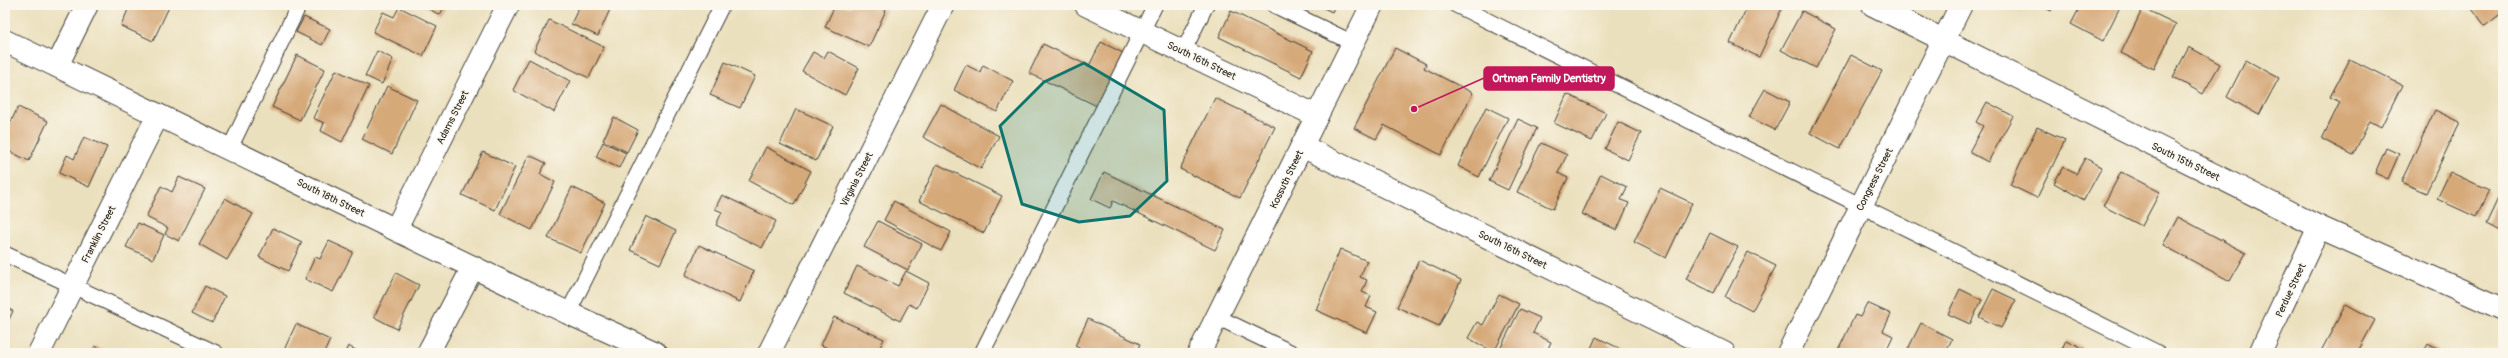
<svg xmlns="http://www.w3.org/2000/svg" width="2508" height="358" font-family="Pangolin,sans-serif">
  <style>
    .building { fill: #d6a979 }
    .lines { fill: none; stroke-linecap: round; stroke-linejoin: round }
    .lane-casing { stroke: #3b3934; stroke-width: 17 }
    .street-casing { stroke: #3b3934; stroke-width: 24 }
    .secondary-casing { stroke: #3b3934; stroke-width: 24 }
    .lane { stroke: #fff; stroke-width: 15 }
    .street { stroke: #fff; stroke-width: 22 }
    .secondary { stroke: #fff; stroke-width: 22 }
    .marked { fill: #0f766e; fill-opacity: 0.2; stroke: #0f766e; stroke-width: 3; stroke-linejoin: round }
    .labels { text-anchor: middle; stroke-width: 3; stroke-linejoin: round; paint-order: stroke }
    .street-label { font-size: 10px; fill: #1c1c1c; stroke: #fbf7ec }
    .leader { fill: none; stroke: #c2185b; stroke-width: 1.5 }
    .callout-dot { fill: #c2185b; stroke: #fbf7ec; stroke-width: 1.5 }
    .callout { fill: #c2185b; stroke: #c2185b; stroke-width: 1.5 }
    .callout-label { font-size: 11px; text-anchor: middle; font-weight: bold; fill: #fff }
  </style>
  <rect width="100%" height="100%" fill="#fbf7ec"/>
  <filter id="ink" filterUnits="userSpaceOnUse"><feTurbulence type="fractalNoise" baseFrequency=".025" numOctaves="2"/><feDisplacementMap in="SourceGraphic" scale="8" xChannelSelector="R" yChannelSelector="G"/><feConvolveMatrix kernelMatrix="1 2 1 2 8 2 1 2 1" color-interpolation-filters="sRGB"/></filter>
  <filter id="wash" filterUnits="userSpaceOnUse"><feTurbulence type="fractalNoise" baseFrequency=".012" numOctaves="4" result="noise"/><feDisplacementMap in="SourceGraphic" scale="16" xChannelSelector="R" yChannelSelector="G"/><feGaussianBlur stdDeviation="0.9" result="paint"/><feColorMatrix in="noise" values="0 0 0 0 0 0 0 0 0 0 0 0 0 0 0 0 0 1.4 0 .05"/><feComposite in="paint" operator="in"/></filter>
  <g filter="url(#wash)">
    <rect width="100%" height="100%" fill="#ebe0bd"/>
    <g id="blocks">
      <g class="building">
        <polygon points="130,5 170,5 153,41 121,26"/>
        <polygon points="422,5 445,5 440,15"/>
        <polygon points="580,5 612,5 598,36 571,24"/>
        <polygon points="835,5 849,7 851,5 874,5 886,10 869,47 825,27"/>
        <polygon points="1317,5 1335,5 1332,12"/>
        <polygon points="1748,5 1783,6 1759,57 1730,43"/>
        <polygon points="2039,5 2054,5 2051,11"/>
        <polygon points="2081,5 2121,5 2103,41 2071,24"/>
        <polygon points="2470,5 2503,5 2503,12 2485,26"/>
        <polygon points="399,7 437,26 423,56 373,32 383,12 394,17"/>
        <polygon points="2143,8 2176,24 2154,69 2121,53"/>
        <polygon points="1231,11 1313,51 1301,77 1219,37"/>
        <polygon points="1802,11 1836,29 1816,68 1781,50"/>
        <polygon points="304,17 330,29 322,45 296,32"/>
        <polygon points="549,20 604,47 589,78 534,51"/>
        <polygon points="1101,42 1127,55 1101,108 1029,73 1043,44 1089,66"/>
        <polygon points="2189,47 2220,64 2203,94 2173,77"/>
        <polygon points="1395,48 1426,64 1424,68 1473,93 1441,155 1384,125 1376,139 1354,128"/>
        <polygon points="377,51 393,59 382,84 365,76"/>
        <polygon points="828,51 859,68 845,95 802,71 813,52 824,58"/>
        <polygon points="297,55 325,69 300,120 272,107"/>
        <polygon points="1851,55 1882,71 1840,149 1810,133"/>
        <polygon points="529,59 570,81 554,112 513,90"/>
        <polygon points="2350,59 2402,85 2381,127 2370,121 2353,155 2322,139 2340,102 2330,97"/>
        <polygon points="2246,60 2279,78 2259,115 2227,97"/>
        <polygon points="725,62 755,76 740,108 710,95"/>
        <polygon points="966,65 980,72 983,65 1013,81 997,112 954,90"/>
        <polygon points="336,70 369,86 342,142 321,131 324,123 313,118"/>
        <polygon points="387,86 417,100 392,154 362,139"/>
        <polygon points="1765,89 1790,102 1775,130 1749,117"/>
        <polygon points="1567,94 1606,113 1592,141 1554,123"/>
        <polygon points="1215,98 1275,127 1240,198 1180,169"/>
        <polygon points="1987,102 2013,116 1988,162 1969,152 1983,126 1976,122"/>
        <polygon points="941,104 999,136 981,169 923,137"/>
        <polygon points="18,107 48,121 29,161 5,149 5,134"/>
        <polygon points="1486,107 1508,118 1479,177 1458,166"/>
        <polygon points="796,109 833,126 816,161 780,144"/>
        <polygon points="2435,110 2460,122 2426,193 2401,182"/>
        <polygon points="614,117 638,130 627,152 603,140"/>
        <polygon points="1518,119 1537,128 1508,190 1489,181"/>
        <polygon points="1618,122 1641,133 1628,160 1605,149"/>
        <polygon points="2037,127 2065,140 2037,198 2010,185"/>
        <polygon points="84,137 107,147 89,187 59,173 67,155 74,159"/>
        <polygon points="603,142 626,153 619,168 596,157"/>
        <polygon points="1541,143 1567,155 1558,173 1568,178 1553,209 1517,192"/>
        <polygon points="766,147 811,171 794,205 749,181"/>
        <polygon points="2386,148 2399,154 2388,179 2375,173"/>
        <polygon points="483,152 515,167 495,210 462,195"/>
        <polygon points="529,155 546,163 540,174 555,182 532,230 500,214"/>
        <polygon points="2085,158 2102,167 2084,200 2054,183 2063,167 2076,174"/>
        <polygon points="937,164 1002,196 984,233 919,201"/>
        <polygon points="1104,172 1225,230 1215,250 1113,201 1110,208 1091,199"/>
        <polygon points="2121,172 2160,192 2142,226 2103,206"/>
        <polygon points="2450,172 2489,190 2476,217 2437,199"/>
        <polygon points="1601,174 1627,187 1621,200 1629,203 1617,230 1582,214"/>
        <polygon points="179,177 205,189 179,241 165,234 168,228 146,217 161,186 172,192"/>
        <polygon points="572,187 605,203 581,253 548,238"/>
        <polygon points="1660,188 1692,203 1666,258 1634,242"/>
        <polygon points="2503,188 2503,232 2486,224"/>
        <polygon points="722,195 776,221 762,248 716,225 722,212 715,209"/>
        <polygon points="225,198 253,214 227,260 199,244"/>
        <polygon points="894,201 951,232 941,251 884,220"/>
        <polygon points="646,216 676,231 660,264 630,250"/>
        <polygon points="2178,217 2246,253 2230,281 2163,245"/>
        <polygon points="878,221 922,244 908,270 864,247"/>
        <polygon points="138,223 164,235 153,259 126,247"/>
        <polygon points="273,228 302,242 288,271 259,257"/>
        <polygon points="1710,233 1738,247 1714,293 1686,279"/>
        <polygon points="329,241 353,252 333,292 305,279 315,257 320,259"/>
        <polygon points="699,245 754,271 740,302 685,276"/>
        <polygon points="1340,249 1367,261 1360,277 1367,280 1362,292 1371,296 1366,307 1377,312 1367,333 1316,310"/>
        <polygon points="1748,252 1776,266 1752,311 1725,297"/>
        <polygon points="1419,260 1461,280 1439,326 1397,307"/>
        <polygon points="857,266 898,286 906,271 929,283 917,308 909,304 900,321 844,293"/>
        <polygon points="396,273 419,285 397,329 374,317"/>
        <polygon points="205,286 225,296 212,323 192,313"/>
        <polygon points="1960,289 1982,300 1970,324 1948,314"/>
        <polygon points="1993,289 2016,300 2001,328 1979,317"/>
        <polygon points="1499,294 1519,304 1494,352 1468,338 1477,322 1483,325"/>
        <polygon points="1867,303 1891,314 1883,331 1893,336 1885,353 1837,353 1855,315 1860,317"/>
        <polygon points="2346,304 2375,320 2357,353 2320,353"/>
        <polygon points="5,307 13,311 5,328"/>
        <polygon points="1520,309 1540,318 1533,333 1551,342 1546,353 1498,353"/>
        <polygon points="834,317 884,339 877,353 839,353 821,345"/>
        <polygon points="1088,319 1140,344 1136,353 1089,353 1075,346"/>
        <polygon points="1921,323 1952,339 1945,353 1906,353"/>
        <polygon points="296,324 330,340 324,353 291,353 284,350"/>
        <polygon points="1596,337 1629,353 1589,353"/>
        <polygon points="2066,340 2085,349 2083,353 2060,353"/>
        <polygon points="2428,344 2444,353 2423,353"/>
        <polygon points="95,346 109,353 91,353"/>
        <polygon points="348,346 362,353 345,353"/>
      </g>
    </g>
  </g>
  <g filter="url(#ink)">
    <use href="#blocks" fill-opacity="0" stroke="#3b3934" stroke-width="1"/>
    <g class="lines">
      <defs>
        <g id="lane">
          <polyline points="1274,5 1353,43"/>
          <polyline points="1456,5 2158,353"/>
          <polyline points="1183,52 1206,5"/>
          <polyline points="230,148 299,5"/>
          <polyline points="5,254 216,353"/>
          <polyline points="568,313 722,5"/>
          <polyline points="1217,317 1292,353"/>
          <polyline points="982,353 1155,5"/>
        </g>
        <g id="street">
          <polyline points="1086,5 1317,116"/>
          <polyline points="1873,5 2319,227 2503,309"/>
          <polyline points="57,66 87,5"/>
          <polyline points="1302,146 1724,353"/>
          <polyline points="396,229 508,5"/>
          <polyline points="39,353 158,115"/>
          <polyline points="428,353 473,267"/>
          <polyline points="769,353 943,5"/>
          <polyline points="1788,353 1961,5"/>
          <polyline points="2260,353 2319,227"/>
        </g>
        <g id="secondary">
          <polyline points="5,41 568,313 656,353"/>
          <polyline points="1199,353 1372,5"/>
        </g>
      </defs>
      <use href="#lane" class="lane-casing"/>
      <use href="#street" class="street-casing"/>
      <use href="#secondary" class="secondary-casing"/>
      <use href="#lane" class="lane"/>
      <use href="#street" class="street"/>
      <use href="#secondary" class="secondary"/>
    </g>
  </g>
  <path class="marked" d="M1084,63L1164,110L1167,181L1130,216L1079,222L1022,204L1000,126L1044,82Z"/>
  <g class="labels">
    <g class="street-label">
      <text transform="translate(1202 60) rotate(26)" y="4">South 16th Street</text>
      <text transform="translate(452 117) rotate(-63)" y="4">Adams Street</text>
      <text transform="translate(2186 161) rotate(26)" y="4">South 15th Street</text>
      <text transform="translate(856 179) rotate(-63)" y="4">Virginia Street</text>
      <text transform="translate(1286 179) rotate(-64)" y="4">Kossuth Street</text>
      <text transform="translate(1874 179) rotate(-63)" y="4">Congress Street</text>
      <text transform="translate(331 197) rotate(26)" y="4">South 18th Street</text>
      <text transform="translate(98 234) rotate(-63)" y="4">Franklin Street</text>
      <text transform="translate(1513 249) rotate(26)" y="4">South 16th Street</text>
      <text transform="translate(2290 290) rotate(-65)" y="4">Perdue Street</text>
    </g>
  </g>
  <path class="leader" d="M1414 109L1484 78"/>
  <circle class="callout-dot" cx="1414" cy="109" r="4"/>
  <rect class="callout" x="1484" y="67" width="130" height="23" rx="4"/>
  <g class="callout-label">
    <text x="1549" y="82">Ortman Family Dentistry</text>
  </g>
  <rect width="2508" height="358" fill="none" stroke="#fbf7ec" stroke-width="20"/>
</svg>
